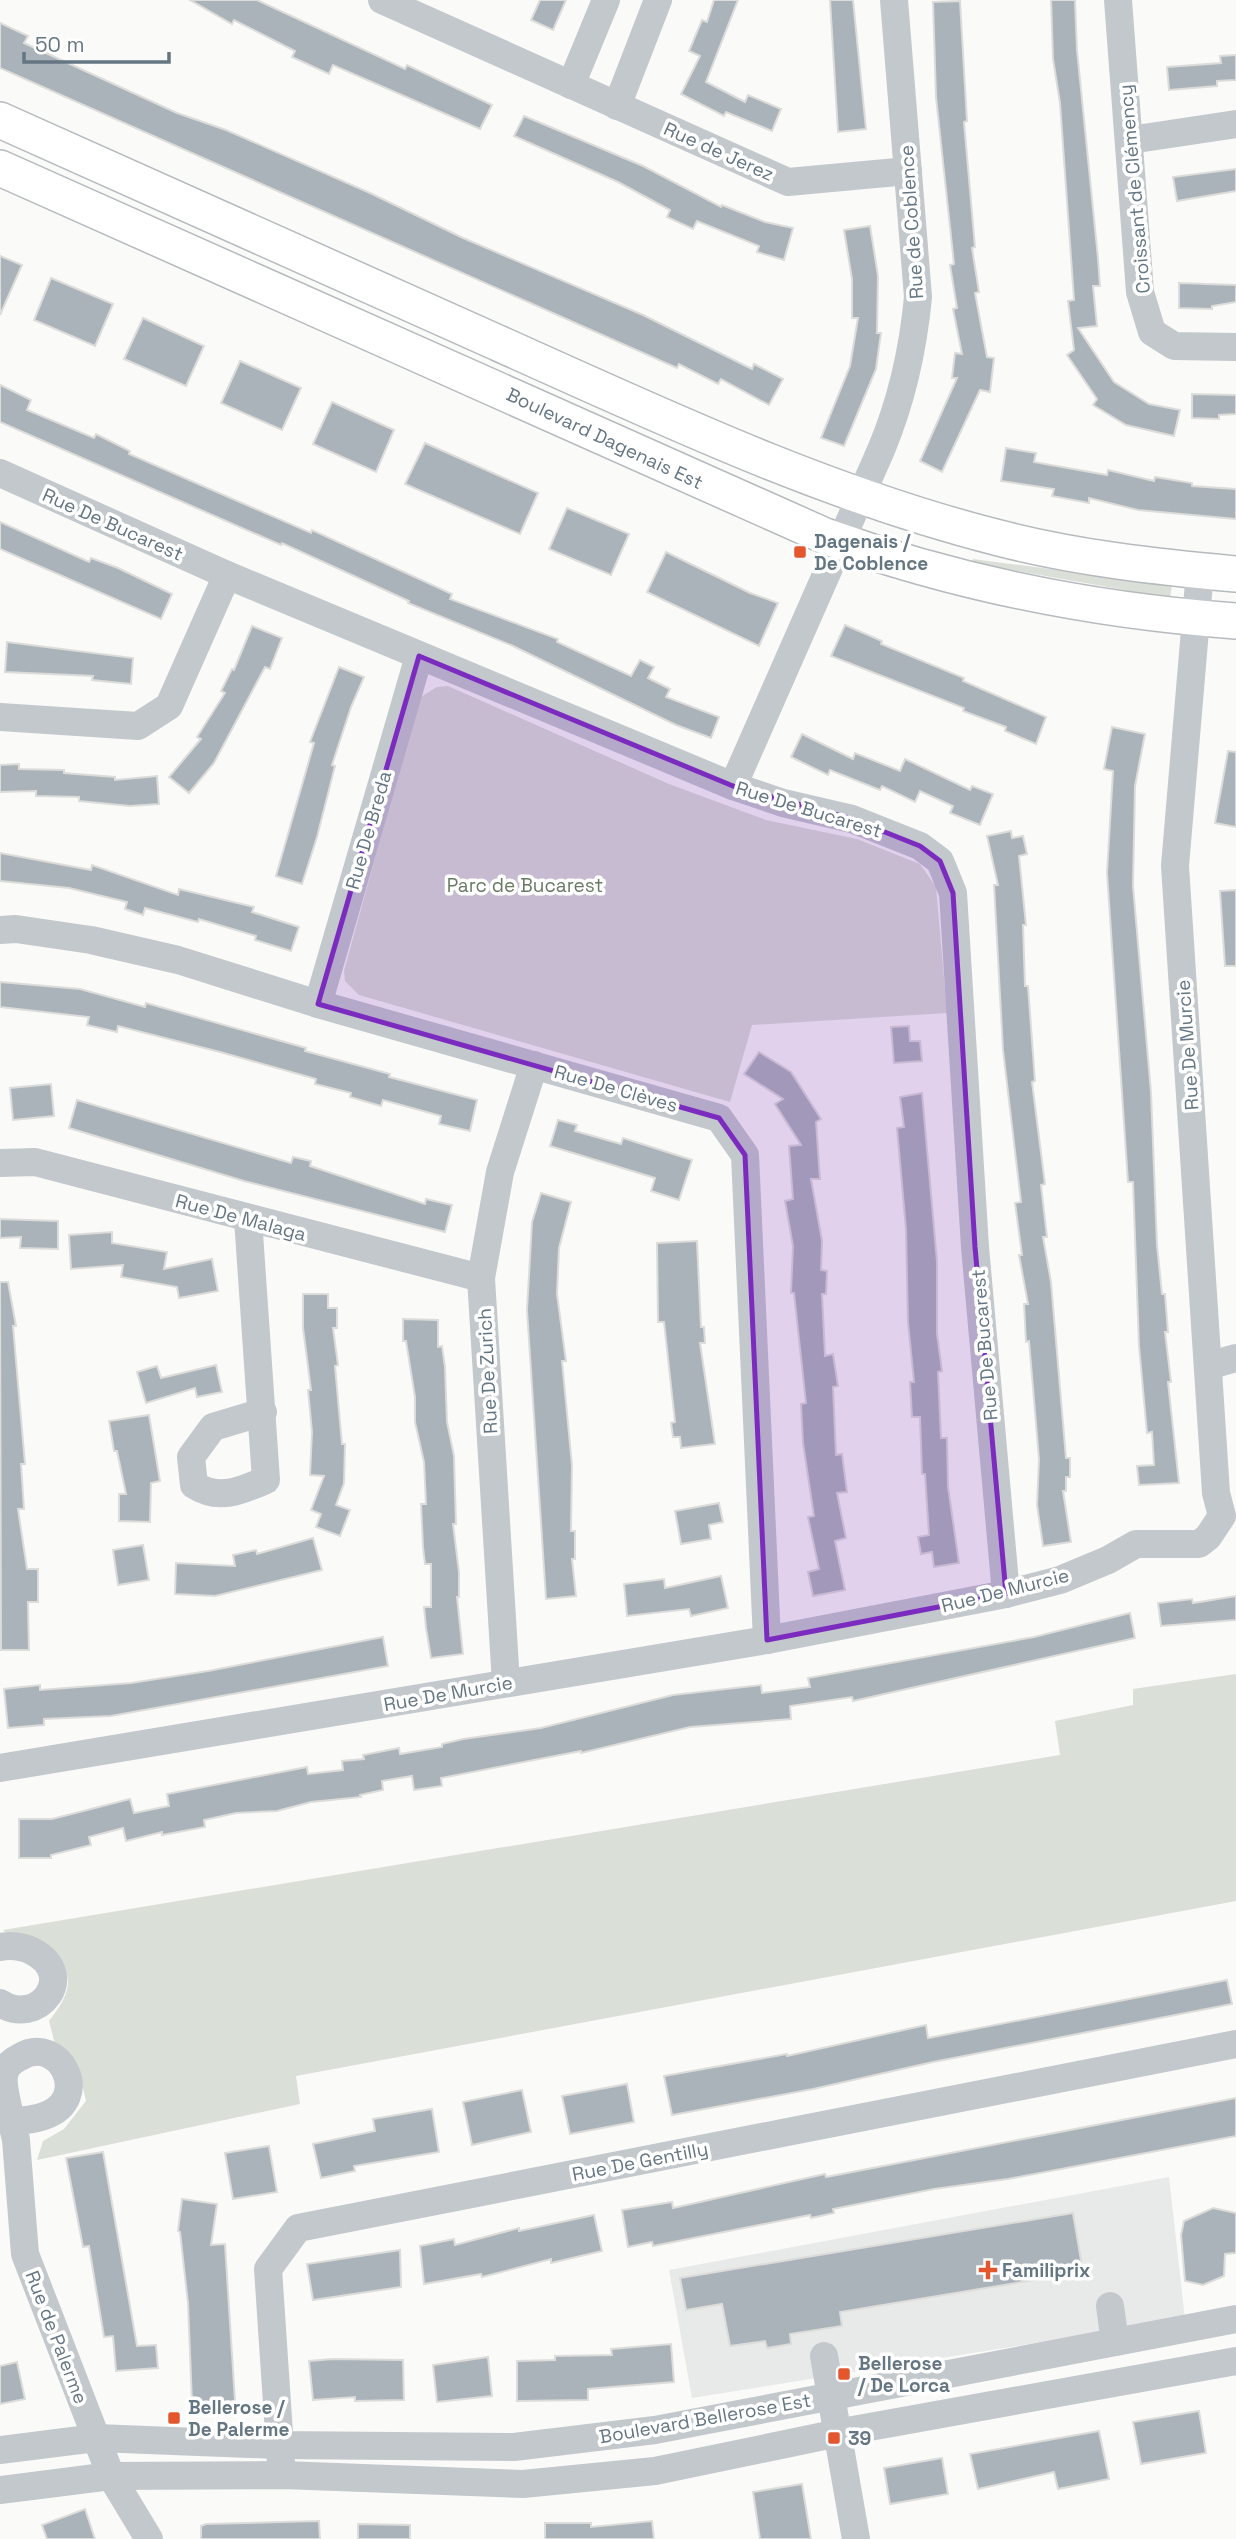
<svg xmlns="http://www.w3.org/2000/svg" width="1236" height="2539" font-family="'Space Grotesk',sans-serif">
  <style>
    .built { fill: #e8e9e9 }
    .green { fill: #dadfd7 }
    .building { fill: #aab3b9; stroke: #dcdcda; stroke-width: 2 }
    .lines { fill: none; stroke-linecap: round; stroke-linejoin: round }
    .major-casing { stroke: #b5babe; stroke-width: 38 }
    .minor { stroke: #c3c8cc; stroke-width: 28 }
    .major { stroke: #fff; stroke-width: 35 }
    .marked { fill: #7b2cbf; fill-opacity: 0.2; stroke: #7b2cbf; stroke-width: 5; stroke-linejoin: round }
    .poi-dot { fill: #e4572e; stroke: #fff; stroke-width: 2.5 }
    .labels { text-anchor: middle; stroke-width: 7; stroke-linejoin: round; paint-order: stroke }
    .street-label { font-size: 19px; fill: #657683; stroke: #fff }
    .poi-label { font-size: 19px; font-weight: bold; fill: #657683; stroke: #fff; text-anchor: start }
    .park-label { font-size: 19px; fill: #687a64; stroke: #fff }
  </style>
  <rect width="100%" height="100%" fill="#fafaf8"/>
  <polygon class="built" points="1169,2177 1185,2319 692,2398 669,2270"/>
  <g class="green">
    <polygon points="973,559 1172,585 1170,598 972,563"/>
    <polygon points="448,686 669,784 766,820 857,839 920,864 936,887 947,1013 752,1025 730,1102 359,995 345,981 344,971 419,698 437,687"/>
    <path d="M1236,1674V1901L296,2076L300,2104L37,2160L43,2141L64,2129L86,2101L79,2071L56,2048L49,2021C100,1957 36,1962 3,1930L1060,1755L1055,1721L1133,1705V1689Z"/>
  </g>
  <g class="building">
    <polygon points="190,0 257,0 405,69 407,65 492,105 480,129 333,65 329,74 292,57 295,51 234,20 232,24"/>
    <polygon points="540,0 566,0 553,30 531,20"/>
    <polygon points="714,0 738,0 706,82 745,102 748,95 781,109 772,131 726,112 724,116 681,94 700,56 689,51 702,20 707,22"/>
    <polygon points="830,0 853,0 866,129 838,132"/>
    <polygon points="1051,0 1075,0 1077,50 1098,258 1100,286 1093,286 1097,326 1078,328 1114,382 1149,404 1180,410 1174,436 1126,425 1093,405 1097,399 1067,355 1074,350 1068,301 1074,300 1060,103 1053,59"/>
    <polygon points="960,1 967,121 964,122 975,247 972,248 979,292 975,293 987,357 994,358 990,392 980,390 942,472 920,461 957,378 952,378 955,353 962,354 953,309 957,308 950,265 954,264 936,97 933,2"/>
    <polygon points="0,23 28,36 24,43 177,113 226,130 370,193 463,238 643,315 752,369 754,364 783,379 769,405 721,379 718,384 679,364 677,368 0,68"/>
    <polygon points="1236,55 1236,80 1217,81 1217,86 1169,90 1167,67 1221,63 1220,56"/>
    <polygon points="524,116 643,166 721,207 722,205 765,222 793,228 784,260 757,252 759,246 697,221 693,229 667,217 670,210 618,182 514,136"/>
    <polygon points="1236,169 1236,191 1177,201 1173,177"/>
    <polygon points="870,226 878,276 877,333 881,333 876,369 844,446 821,438 850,366 858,318 852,318 852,279 844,230"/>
    <polygon points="0,256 22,265 0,315"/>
    <polygon points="51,278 113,304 95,346 34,320"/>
    <polygon points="1179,283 1236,285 1236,302 1212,306 1212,309 1179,308"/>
    <polygon points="143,318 204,346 186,386 124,359"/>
    <polygon points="240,361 301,388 282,430 221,403"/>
    <polygon points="0,385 31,400 27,410 94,438 96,434 130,451 129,454 311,533 312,530 452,594 450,599 558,639 557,642 631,676 640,660 654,667 648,678 670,689 666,697 719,717 711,738 676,725 513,646 408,603 409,601 282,543 281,545 0,422"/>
    <polygon points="1192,394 1236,395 1236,414 1219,415 1219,419 1192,418"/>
    <polygon points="332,402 394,430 376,472 313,444"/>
    <polygon points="425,443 538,493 520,534 405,484"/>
    <polygon points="1006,448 1036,453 1034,462 1107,475 1108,470 1154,481 1155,477 1192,483 1192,486 1236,489 1236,519 1138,510 1089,498 1089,503 1052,496 1054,489 1001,481"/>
    <polygon points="567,508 629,534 611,575 549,549"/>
    <polygon points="0,522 89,562 91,558 118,568 172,594 161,619 0,549"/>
    <polygon points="666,552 750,593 778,603 759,646 647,592"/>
    <polygon points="845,625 882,641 881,644 964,678 963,681 1046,717 1036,744 1005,731 1006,727 963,711 964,708 831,656"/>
    <polygon points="252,626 282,638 270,669 265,667 214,763 189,793 169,777 201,739 197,737 225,693 221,691 232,669 234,670"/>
    <polygon points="7,642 133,658 131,684 92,680 93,676 5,672"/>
    <polygon points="339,667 364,677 351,707 332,765 335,766 317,837 302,884 276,876 314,743 310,742"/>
    <polygon points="1112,727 1145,734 1135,786 1133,886 1151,1092 1157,1245 1162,1294 1165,1294 1168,1332 1165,1332 1171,1382 1168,1382 1179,1483 1139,1485 1137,1466 1154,1465 1152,1432 1147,1433 1139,1346 1133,1182 1128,1182 1107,873 1113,771 1104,769"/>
    <polygon points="802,734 853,759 855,753 900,771 905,759 970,790 972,786 993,794 980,825 950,813 953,806 920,791 915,802 882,786 880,790 830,770 828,775 791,757"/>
    <polygon points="1228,751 1236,752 1236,827 1215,823"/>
    <polygon points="19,764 19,769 64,770 64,773 115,777 115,780 157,776 159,804 130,806 79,801 79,797 36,796 36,791 0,792 0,765"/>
    <polygon points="1011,831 1012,838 1023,836 1027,854 1019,856 1026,925 1023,925 1025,986 1028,986 1035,1081 1032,1082 1045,1184 1041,1185 1047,1237 1043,1237 1051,1282 1066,1458 1070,1458 1070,1477 1066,1477 1066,1491 1063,1491 1071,1542 1043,1546 1037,1505 1039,1459 1029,1341 1026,1342 1024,1304 1028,1304 1019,1255 1022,1255 1015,1203 1021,1202 1003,1050 994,885 998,885 987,836"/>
    <polygon points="0,853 91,870 92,865 178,895 179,889 254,907 252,912 299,927 291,951 255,940 256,936 199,919 198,922 145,908 143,915 125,909 127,902 69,888 0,881"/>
    <polygon points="1236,890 1236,966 1225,966 1220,891"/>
    <polygon points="0,982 80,989 145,1007 146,1003 306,1048 305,1051 390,1074 389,1077 477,1100 470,1131 439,1124 441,1116 383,1100 381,1106 350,1097 351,1093 315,1084 316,1079 220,1052 118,1026 117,1032 87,1025 89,1017 0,1007"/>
    <polygon points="909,1026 910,1041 920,1041 922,1061 894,1063 891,1027"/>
    <polygon points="759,1052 791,1072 821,1119 816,1122 820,1179 811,1179 822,1241 821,1270 827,1271 826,1294 822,1294 825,1356 833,1354 838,1386 833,1387 836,1455 842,1454 847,1492 837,1493 846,1538 835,1541 845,1590 813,1596 808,1572 819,1569 808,1517 814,1516 803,1443 801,1404 806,1403 794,1293 791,1293 793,1246 785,1201 793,1199 789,1146 801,1145 775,1104 783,1099 744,1074"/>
    <polygon points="51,1084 54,1116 13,1120 10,1088"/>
    <polygon points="922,1093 937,1262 937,1334 942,1371 938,1372 941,1438 947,1438 948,1487 959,1563 934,1567 932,1552 921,1554 918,1537 929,1535 925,1474 922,1474 920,1417 912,1417 910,1382 914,1382 908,1322 906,1229 897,1128 904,1127 900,1097"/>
    <polygon points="77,1100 291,1163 293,1157 311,1161 310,1166 425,1204 426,1199 452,1205 445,1232 244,1181 69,1128"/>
    <polygon points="558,1120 577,1125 575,1131 621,1144 623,1138 692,1160 679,1200 651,1191 655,1178 550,1146"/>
    <polygon points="541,1193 571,1202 559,1248 557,1294 566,1361 562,1361 572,1465 571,1531 575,1531 575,1559 572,1559 576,1596 546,1599 527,1310 532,1222"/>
    <polygon points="0,1219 58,1221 58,1249 20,1248 21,1237 0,1238"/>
    <polygon points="112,1232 112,1243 167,1252 164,1269 212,1259 218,1291 179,1298 177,1287 121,1277 123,1265 71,1269 69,1235"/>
    <polygon points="697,1241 701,1327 704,1327 705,1343 700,1343 715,1444 681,1448 680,1437 673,1437 671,1423 675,1422 664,1322 658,1322 657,1243"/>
    <polygon points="0,1282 8,1282 16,1326 13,1326 25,1464 21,1464 24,1509 18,1509 27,1569 38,1569 38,1602 28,1602 29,1650 1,1650"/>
    <polygon points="303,1294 328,1294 328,1308 337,1308 337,1328 333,1328 338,1365 335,1366 342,1444 345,1444 344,1483 336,1505 350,1510 340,1536 316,1527 321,1514 311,1510 324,1476 310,1475 312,1432 308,1390 311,1390 303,1328"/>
    <polygon points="403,1319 438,1320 438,1347 442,1346 445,1367 447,1422 454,1456 456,1524 453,1524 459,1572 459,1597 457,1597 463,1654 431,1658 426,1628 424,1607 431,1607 431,1564 425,1564 423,1547 421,1504 426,1504 424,1462 415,1422 415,1397 406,1341 403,1341"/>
    <polygon points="216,1365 222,1392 197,1397 195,1388 146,1403 137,1372 157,1366 161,1378"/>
    <polygon points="149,1415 160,1481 151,1483 150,1522 119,1521 119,1494 126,1494 117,1451 114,1451 109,1421"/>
    <polygon points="719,1503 723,1522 709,1525 711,1539 681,1544 675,1511"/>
    <polygon points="313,1538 322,1570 215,1596 175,1594 176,1563 235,1566 233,1555 256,1550 257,1554"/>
    <polygon points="143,1545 149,1580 118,1585 113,1550"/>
    <polygon points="721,1576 728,1608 691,1616 689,1609 627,1616 624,1584 664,1579 665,1588"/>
    <polygon points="1236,1596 1236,1620 1161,1626 1158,1603 1192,1599 1193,1603"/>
    <polygon points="1130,1613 1135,1638 853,1701 852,1697 790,1706 791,1719 690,1727 581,1753 581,1751 441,1778 442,1786 414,1790 412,1776 382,1781 383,1790 360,1795 361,1797 311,1802 277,1811 236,1813 204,1820 205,1827 162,1835 162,1832 126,1841 123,1828 89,1837 91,1845 51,1855 51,1858 19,1858 19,1819 52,1819 130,1799 134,1813 169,1806 167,1794 307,1767 308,1774 343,1770 342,1761 364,1759 363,1755 399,1748 400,1754 442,1747 442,1744 463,1739 541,1728 673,1695 761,1685 762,1693 810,1687 808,1678 1034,1637"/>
    <polygon points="383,1637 388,1666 111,1716 44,1719 44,1725 8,1728 4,1689 40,1685 40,1690 131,1683 208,1671"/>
    <polygon points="1227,1980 1232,2004 933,2062 813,2089 672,2115 664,2076 787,2054 787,2056 926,2025 928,2038"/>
    <polygon points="627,2084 634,2122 570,2134 562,2096"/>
    <polygon points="522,2090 531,2132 472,2145 463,2102"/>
    <polygon points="1236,2098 1236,2136 1008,2179 934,2189 833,2209 834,2213 811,2218 810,2215 653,2246 652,2242 628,2247 622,2210 672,2202 673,2208 825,2174 826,2177"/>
    <polygon points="432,2109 439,2152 354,2166 355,2171 321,2178 313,2144 375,2131 373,2119"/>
    <polygon points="269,2146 277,2192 233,2199 225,2153"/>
    <polygon points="103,2152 137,2346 156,2345 158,2368 116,2371 113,2336 104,2337 89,2246 83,2247 66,2158"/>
    <polygon points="182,2199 217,2204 211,2245 225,2244 235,2401 192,2403 188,2303 180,2232 178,2231"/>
    <polygon points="1213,2208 1236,2213 1236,2253 1225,2254 1224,2276 1203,2285 1185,2281 1181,2235 1184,2221"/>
    <polygon points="1073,2213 1083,2272 840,2312 842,2326 790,2334 791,2344 767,2348 765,2341 730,2346 722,2304 686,2310 680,2278"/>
    <polygon points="594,2215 602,2251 551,2263 551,2259 482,2277 481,2274 424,2284 420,2246 454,2239 455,2245 519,2228 519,2231"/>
    <polygon points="400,2250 401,2287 313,2300 307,2264"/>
    <polygon points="671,2344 674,2382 588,2389 588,2400 517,2401 517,2361 555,2360 555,2356 612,2355 611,2349"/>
    <polygon points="488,2357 492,2396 437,2402 433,2365"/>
    <polygon points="333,2359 403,2360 404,2400 355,2401 355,2397 313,2400 309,2361"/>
    <polygon points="17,2362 25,2399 0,2404 0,2366"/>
    <polygon points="1199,2411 1206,2453 1141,2464 1133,2422"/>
    <polygon points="1099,2431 1109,2479 1058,2489 1054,2472 978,2489 970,2454"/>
    <polygon points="942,2458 948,2494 890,2504 884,2468"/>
    <polygon points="802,2484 811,2539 760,2539 753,2492"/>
    <polygon points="85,2509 95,2539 47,2539 42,2525"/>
    <polygon points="319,2521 320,2539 201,2539 201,2526 206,2524"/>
    <polygon points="652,2521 654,2539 545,2539 545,2523 591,2523 591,2527"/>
    <polygon points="358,2524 410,2525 410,2539 358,2539"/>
  </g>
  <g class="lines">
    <defs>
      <g id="major">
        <path d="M0,120C166,195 332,269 498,343C661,416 825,494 999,538C1077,558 1157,567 1236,574"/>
        <path d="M0,168L825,536C956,583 1096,611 1236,621"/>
      </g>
    </defs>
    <use href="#major" class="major-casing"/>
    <g class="minor">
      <polyline points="382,0 788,182 908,171"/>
      <polyline points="1118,0 1140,292 1152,332 1174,346 1236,347"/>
      <polyline points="571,85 606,0"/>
      <polyline points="617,106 658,0"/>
      <polyline points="1130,140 1236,124"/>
      <polyline points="0,473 227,575 733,786 783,803 852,819 920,846 940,861 953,893 975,1247 1006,1594"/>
      <polyline points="0,717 138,726 169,706 227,575"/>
      <path d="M733,786L881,450C902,400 913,350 918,297L894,0"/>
      <polyline points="0,930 16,929 91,940 178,960 318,1004 719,1118 745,1155 767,1640"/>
      <polyline points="318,1004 419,656"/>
      <polyline points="0,1163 35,1162 481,1278"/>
      <path d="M248,1219L266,1480C241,1491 219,1501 194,1485L191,1457L213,1427L263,1412"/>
      <polyline points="1208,1366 1236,1358"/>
      <polyline points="506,1683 481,1278 500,1172 534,1065"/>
      <polyline points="0,1768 767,1640 1006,1594 1060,1580 1108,1560 1136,1544 1199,1544 1208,1537 1222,1516 1216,1493 1175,866 1200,571"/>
      <path d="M0,1947C11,1945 21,1946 32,1951C79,1975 38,2028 0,2003"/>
      <path d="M12,2122C22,2120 34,2120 44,2116C94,2099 59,2033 20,2057C14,2060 7,2065 5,2072C0,2085 13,2124 16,2140L25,2254L111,2476L149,2539"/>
      <polyline points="1110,2306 1115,2342"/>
      <polyline points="824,2356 856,2539"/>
      <polyline points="0,2450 96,2438 278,2445 514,2447 655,2430 1236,2319"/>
      <polyline points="281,2463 268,2269 298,2228 1236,2044"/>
      <polyline points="0,2490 111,2476 283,2475 523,2484 655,2471 853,2430 1236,2361"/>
    </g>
    <use href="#major" class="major"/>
  </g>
  <path class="marked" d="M419,656L733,786L852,819L920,846L940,861L953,893L975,1247L1006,1594L767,1640L745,1155L719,1118L318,1004Z"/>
  <g class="poi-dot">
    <rect x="793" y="545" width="14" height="14" rx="3.5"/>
    <path d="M984.5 2259.5h7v7h7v7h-7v7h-7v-7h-7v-7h7z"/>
    <rect x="837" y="2367" width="14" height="14" rx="3.5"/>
    <rect x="167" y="2411" width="14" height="14" rx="3.5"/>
    <rect x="827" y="2431" width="14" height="14" rx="3.5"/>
  </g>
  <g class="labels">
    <g class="street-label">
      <text transform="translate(719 151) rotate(24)" y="7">Rue de Jerez</text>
      <text transform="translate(1134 189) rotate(-95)" y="7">Croissant de Clémency</text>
      <text transform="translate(911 222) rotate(-94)" y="7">Rue de Coblence</text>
      <text transform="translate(605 438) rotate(25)" y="7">Boulevard Dagenais Est</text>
      <text transform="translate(113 524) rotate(24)" y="7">Rue De Bucarest</text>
      <text transform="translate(809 809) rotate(17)" y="7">Rue De Bucarest</text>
      <text transform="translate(368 830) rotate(-74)" y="7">Rue De Breda</text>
      <text transform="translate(1187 1045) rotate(-94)" y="7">Rue De Murcie</text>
      <text transform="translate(616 1088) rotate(16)" y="7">Rue De Clèves</text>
      <text transform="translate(241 1217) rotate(15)" y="7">Rue De Malaga</text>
      <text transform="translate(984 1345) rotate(-95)" y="7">Rue De Bucarest</text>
      <text transform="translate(487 1371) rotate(-93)" y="7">Rue De Zurich</text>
      <text transform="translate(1005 1590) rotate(-14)" y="7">Rue De Murcie</text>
      <text transform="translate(448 1693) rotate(-10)" y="7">Rue De Murcie</text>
      <text transform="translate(640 2161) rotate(-11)" y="7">Rue De Gentilly</text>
      <text transform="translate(57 2337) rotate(69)" y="7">Rue de Palerme</text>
      <text transform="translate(705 2418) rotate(-10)" y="7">Boulevard Bellerose Est</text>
    </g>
    <g class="poi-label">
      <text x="814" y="548">Dagenais /<tspan x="814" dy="22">De Coblence</tspan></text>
      <text x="1002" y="2277">Familiprix</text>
      <text x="858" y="2370">Bellerose<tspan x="858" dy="22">/ De Lorca</tspan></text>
      <text x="188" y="2414">Bellerose /<tspan x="188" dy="22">De Palerme</tspan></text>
      <text x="848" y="2445">39</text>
    </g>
    <g class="park-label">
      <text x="525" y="892">Parc de Bucarest</text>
    </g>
  </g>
  <path d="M24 52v10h145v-10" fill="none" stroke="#657683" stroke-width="3.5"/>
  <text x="35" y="52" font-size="21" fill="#657683" stroke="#ffffff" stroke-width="5" paint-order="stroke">50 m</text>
</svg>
